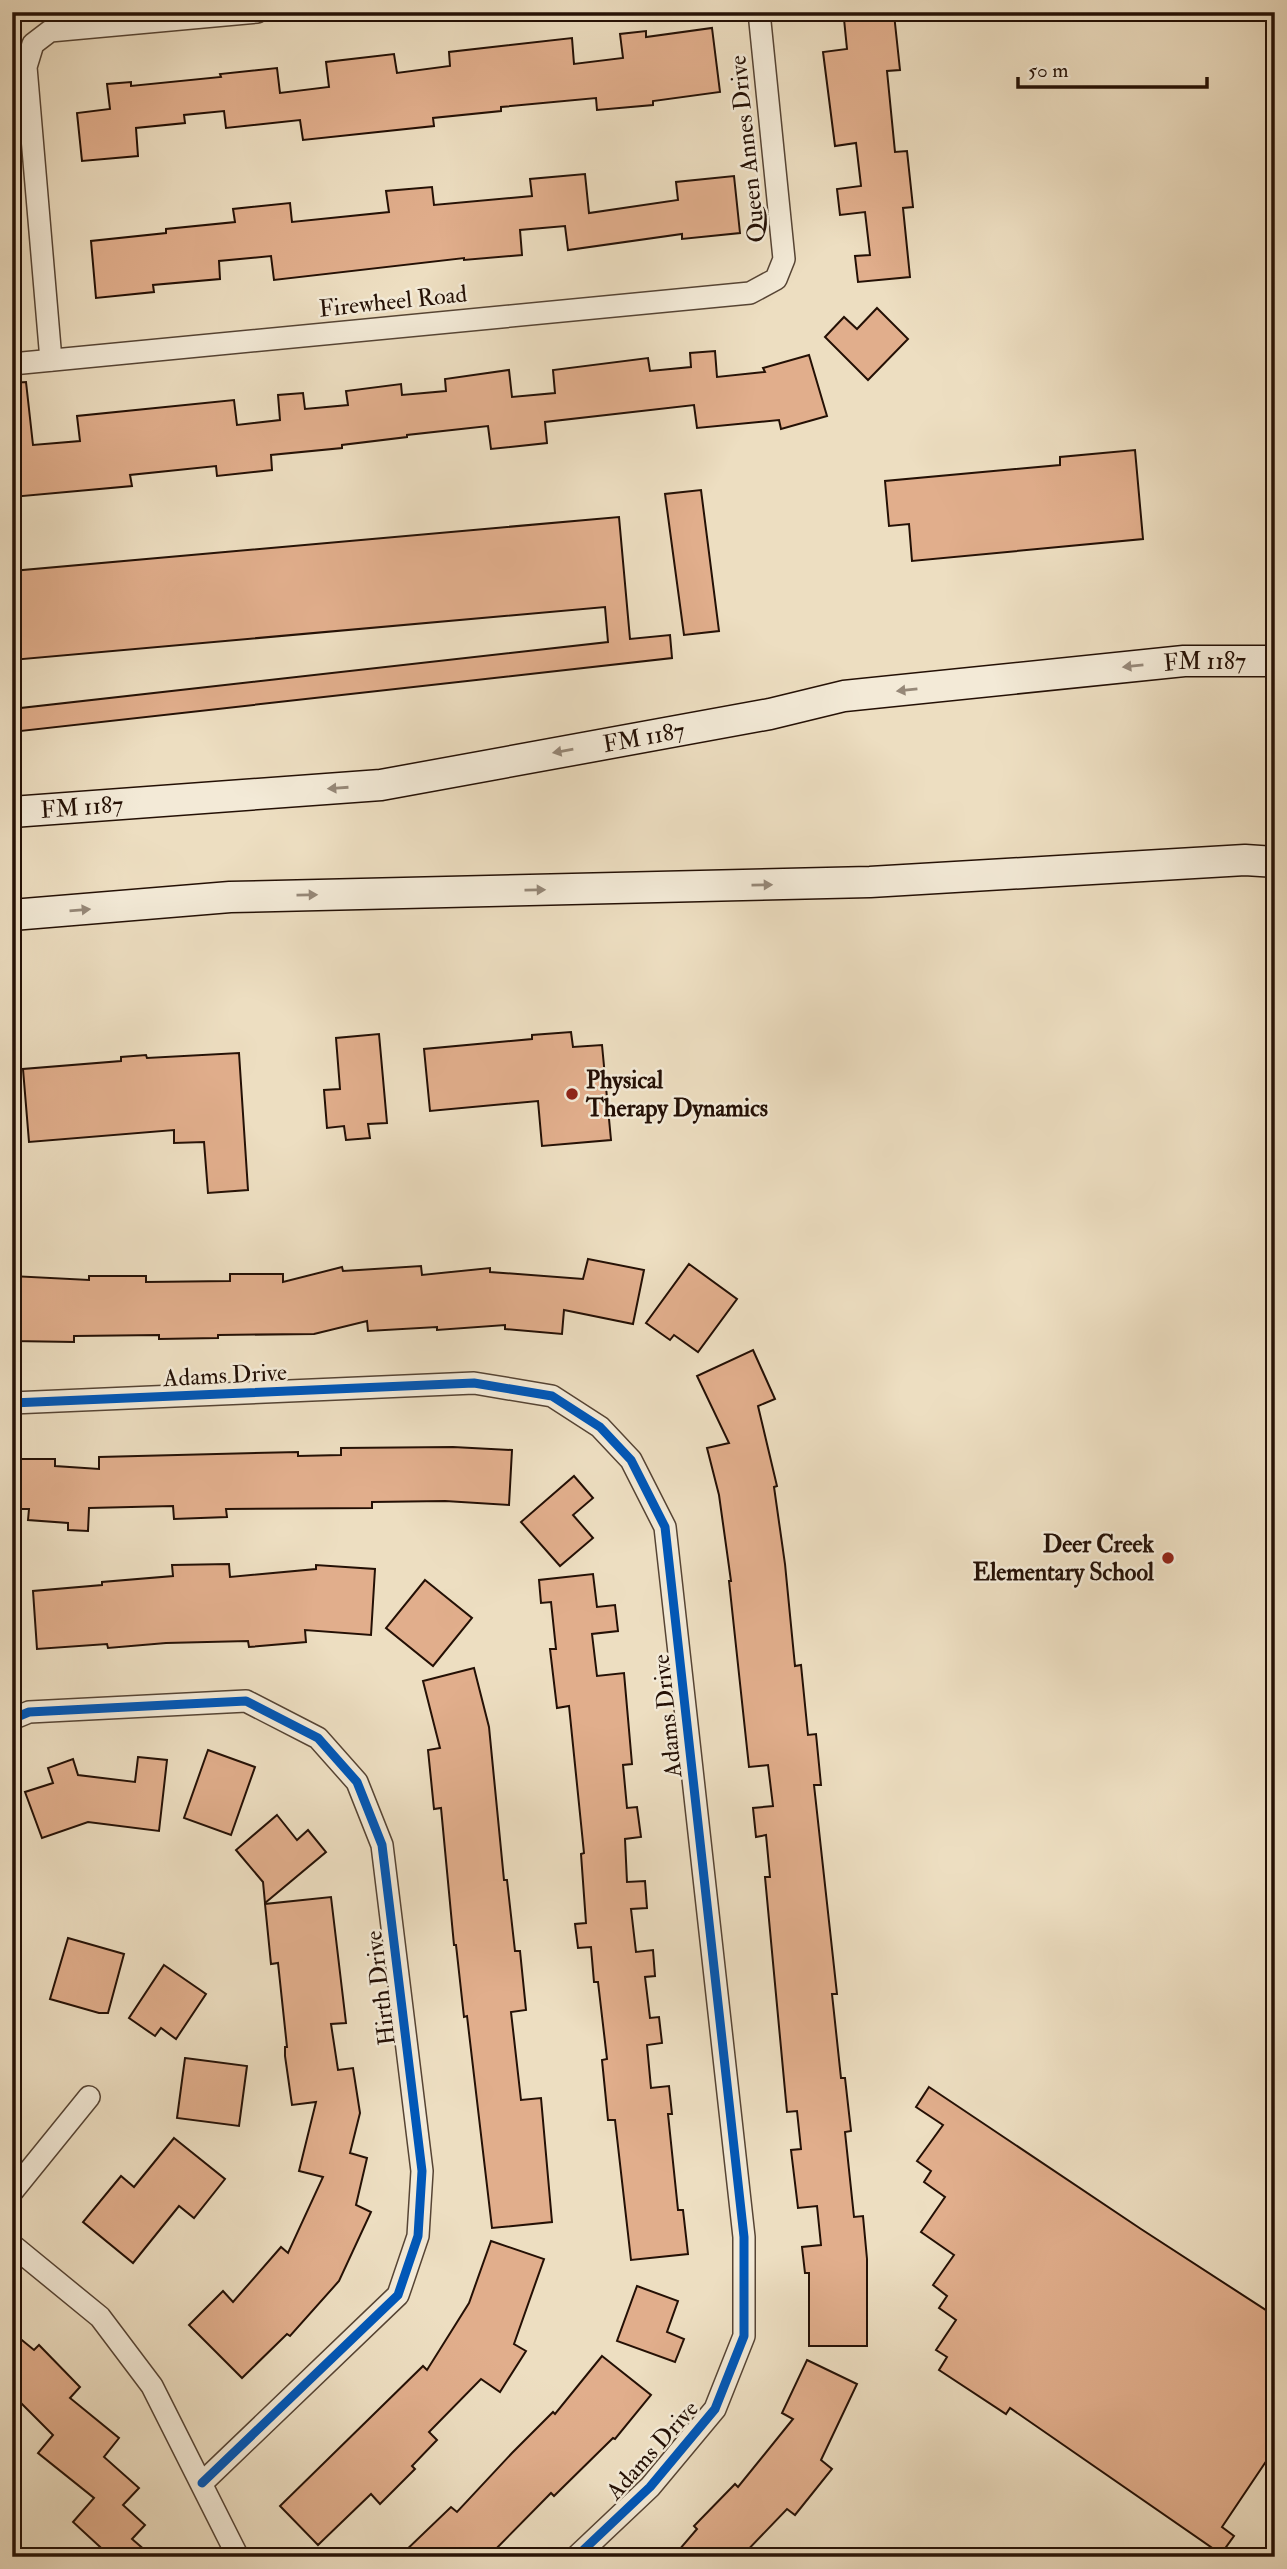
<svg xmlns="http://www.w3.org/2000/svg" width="1287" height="2569" font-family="'IM FELL Double Pica',serif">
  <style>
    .building { fill: #e1ae8c; stroke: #241005; stroke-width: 2 }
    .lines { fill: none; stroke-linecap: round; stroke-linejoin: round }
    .minor-casing { stroke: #564434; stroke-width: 24 }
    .secondary-casing { stroke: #241005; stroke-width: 33 }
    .minor { stroke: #f3ead7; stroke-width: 21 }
    .secondary { stroke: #f3ead7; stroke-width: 30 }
    .cycleway-casing { stroke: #f3ead7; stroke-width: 13 }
    .cycleway { stroke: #0057b8; stroke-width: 9 }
    .oneway { fill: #968878 }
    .poi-dot { fill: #8f2418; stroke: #f3ead7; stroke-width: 2.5 }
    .labels { text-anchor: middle; stroke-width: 5; stroke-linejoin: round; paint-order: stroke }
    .street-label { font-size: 24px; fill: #241005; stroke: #f3ead7 }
    .poi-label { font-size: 24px; font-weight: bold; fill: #241005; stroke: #f3ead7; text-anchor: start }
  </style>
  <rect width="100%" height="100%" fill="#eddec1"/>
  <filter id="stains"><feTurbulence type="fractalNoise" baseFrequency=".00286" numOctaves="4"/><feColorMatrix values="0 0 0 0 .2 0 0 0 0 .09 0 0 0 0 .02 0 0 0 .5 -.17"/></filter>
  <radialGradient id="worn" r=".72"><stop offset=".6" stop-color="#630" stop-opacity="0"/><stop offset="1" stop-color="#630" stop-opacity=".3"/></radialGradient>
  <g class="building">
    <polygon points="894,14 900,70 887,71 895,152 907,151 913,207 903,208 910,277 858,282 855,256 870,255 865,212 840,215 837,189 861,186 856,143 835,146 823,52 847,49 844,19"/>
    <polygon points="712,28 720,92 653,101 653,105 597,110 596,98 501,107 501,111 433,118 434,126 303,140 300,120 226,128 224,111 184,115 185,123 136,128 138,156 82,161 77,113 110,109 107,84 131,82 131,86 221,77 220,74 277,68 280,93 329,87 326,62 394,54 397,73 450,66 449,52 572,38 574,64 623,58 620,34 646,31 646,37"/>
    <polygon points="585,174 589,213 678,200 676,182 734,176 740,233 682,239 682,234 568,250 565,226 520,230 522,255 464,260 464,258 274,280 271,256 219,261 220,279 153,285 154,292 96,298 91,241 166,233 166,229 235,222 233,209 290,203 292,222 389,212 386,191 432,187 434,205 532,196 530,179"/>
    <polygon points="877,308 908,339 868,380 825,337 844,317 857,329"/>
    <polygon points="715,351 717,377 765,372 763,368 809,355 827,416 781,429 779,420 697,428 694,405 545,422 547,443 491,449 488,426 407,435 407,437 342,445 342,448 271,455 272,470 217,476 216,466 130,475 132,486 12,497 12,383 26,382 33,445 80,441 77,416 234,400 237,425 280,420 278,395 303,393 305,409 348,405 346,391 401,384 402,395 446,391 445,379 509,370 512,397 555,393 553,370 648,358 650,371 691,367 690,353"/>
    <polygon points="1135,450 1143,539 912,561 909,524 889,526 885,481 1060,465 1060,457"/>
    <polygon points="701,490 719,631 684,635 665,494"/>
    <polygon points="619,517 630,639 670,635 672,658 12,732 12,709 608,642 605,607 12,660 12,571"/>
    <polygon points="571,1032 573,1047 602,1045 611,1140 542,1146 538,1101 430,1111 424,1049 532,1039 532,1035"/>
    <polygon points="379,1034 387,1123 368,1124 370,1138 346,1140 344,1126 327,1128 324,1090 340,1089 336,1038"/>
    <polygon points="239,1053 248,1190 208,1193 204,1142 174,1143 174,1130 29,1142 23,1069 121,1061 121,1057 146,1055 147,1058"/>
    <polygon points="588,1259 644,1270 633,1324 564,1310 562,1334 505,1329 505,1325 437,1330 437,1327 368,1331 367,1321 314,1334 218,1335 218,1338 159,1339 159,1335 74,1336 74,1342 12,1341 12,1276 89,1280 89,1276 146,1276 146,1282 230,1281 230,1274 283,1274 283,1282 342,1267 343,1271 421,1266 422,1275 490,1268 490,1272 583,1279"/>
    <polygon points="689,1264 737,1299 698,1352 674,1335 670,1340 646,1323"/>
    <polygon points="753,1350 775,1399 758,1406 777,1486 774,1487 785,1564 795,1666 801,1665 808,1735 816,1734 821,1785 814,1785 837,1994 832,1994 841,2078 845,2078 851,2131 845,2132 854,2217 863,2216 867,2259 867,2346 809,2346 809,2273 805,2273 802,2247 821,2245 817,2206 798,2208 791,2150 801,2149 797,2111 787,2112 765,1877 770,1877 766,1835 756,1837 753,1808 773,1806 768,1765 749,1767 729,1581 731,1581 719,1495 707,1448 729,1443 697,1376"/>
    <polygon points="453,1447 512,1450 509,1505 445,1501 372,1502 372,1508 226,1509 227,1517 174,1519 173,1506 89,1508 88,1531 68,1530 68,1523 28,1520 29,1509 12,1509 12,1459 55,1459 55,1466 99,1469 99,1457 298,1452 298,1456 341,1455 341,1448"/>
    <polygon points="574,1476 593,1498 573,1515 593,1538 560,1566 521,1522"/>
    <polygon points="229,1564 230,1577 316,1569 316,1565 375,1569 371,1635 305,1630 306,1642 249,1647 248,1641 166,1643 108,1648 107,1644 37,1649 33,1591 102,1585 102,1582 173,1576 172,1565"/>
    <polygon points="593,1574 597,1607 615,1605 618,1631 592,1634 597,1676 624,1673 632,1764 623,1765 627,1808 637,1807 641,1837 625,1839 627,1882 645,1881 647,1908 631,1909 636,1952 653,1950 655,1976 645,1977 650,2018 659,2017 662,2043 647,2045 651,2088 669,2086 672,2114 668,2114 678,2210 683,2210 688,2254 631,2260 615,2120 608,2120 602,2060 607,2059 598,1982 594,1982 591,1947 578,1948 575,1924 586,1923 581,1854 584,1853 569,1706 557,1708 550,1649 556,1649 551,1602 541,1603 539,1580"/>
    <polygon points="425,1580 472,1618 433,1666 386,1628"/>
    <polygon points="474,1668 489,1727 504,1880 507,1880 515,1951 520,1951 526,2010 511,2012 521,2100 541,2098 552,2222 492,2228 467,2016 464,2017 456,1945 454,1945 441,1808 434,1809 428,1750 440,1748 423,1681"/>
    <polygon points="208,1750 255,1767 231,1835 184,1818"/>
    <polygon points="138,1757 167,1760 159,1831 88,1822 42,1838 25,1792 53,1783 48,1768 73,1759 78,1775 135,1782"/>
    <polygon points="277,1815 297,1840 308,1830 326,1852 265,1903 263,1882 236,1850"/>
    <polygon points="331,1897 346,2023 331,2024 338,2070 353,2068 360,2113 350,2153 367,2158 356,2205 371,2212 339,2281 290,2336 287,2334 242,2378 189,2325 223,2291 233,2302 281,2247 288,2253 323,2177 299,2171 316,2102 292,2105 285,2056 285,2047 287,2047 278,1963 271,1964 265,1904"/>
    <polygon points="68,1938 124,1954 108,2013 99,2013 50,1999"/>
    <polygon points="164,1965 206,1994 176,2039 161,2028 155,2036 129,2018"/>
    <polygon points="185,2058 247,2066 239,2126 177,2118"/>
    <polygon points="929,2087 1141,2229 1275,2316 1275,2448 1222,2527 1234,2536 1221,2554 1010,2408 1006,2414 939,2370 947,2357 936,2350 956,2320 939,2308 947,2296 933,2285 954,2255 921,2232 945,2197 924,2182 931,2171 917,2161 943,2125 916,2107"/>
    <polygon points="174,2138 225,2179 194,2218 179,2206 133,2263 83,2222 121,2176 134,2187"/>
    <polygon points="491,2241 544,2259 514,2344 526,2351 500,2392 481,2379 429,2432 437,2440 412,2466 415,2469 380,2504 371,2494 318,2545 280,2506 423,2366 427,2370 469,2303"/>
    <polygon points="637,2286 678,2301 667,2332 684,2339 675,2362 617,2341"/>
    <polygon points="12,2332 34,2350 39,2345 80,2387 70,2398 119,2438 104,2457 139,2488 123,2505 145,2525 132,2539 153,2557 111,2557 73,2522 94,2498 38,2453 53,2435 12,2394"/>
    <polygon points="602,2356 651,2395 615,2439 613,2438 554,2496 551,2493 488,2557 399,2557 451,2507 457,2512 512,2453 553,2412 555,2414"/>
    <polygon points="807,2360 857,2384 821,2460 832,2469 795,2515 787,2509 741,2557 673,2557 697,2529 694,2526 735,2484 738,2487 793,2419 782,2413"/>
  </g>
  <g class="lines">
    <defs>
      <g id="minor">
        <polyline points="51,360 26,67 33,44 50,31 257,12"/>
        <polyline points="12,364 750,293 776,279 784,259 759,12"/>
        <polyline points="12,1403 474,1383 552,1396 600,1427 631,1460 665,1527 744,2237 744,2336 715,2409 650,2487 576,2557"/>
        <polyline points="12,1719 29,1712 246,1701 318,1738 357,1782 382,1845 422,2171 418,2236 398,2295 202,2483"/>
        <polyline points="12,2192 89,2097"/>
        <polyline points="12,2245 100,2317 152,2386 238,2557"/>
      </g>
      <g id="secondary">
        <path id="s1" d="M12,812L381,785L770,714L844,696L1184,661H1275"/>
        <polyline points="12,915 230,897 870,882 1245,860 1275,862"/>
      </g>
    </defs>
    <use href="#minor" class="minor-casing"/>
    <use href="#secondary" class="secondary-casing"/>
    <use href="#minor" class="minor"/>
    <use href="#secondary" class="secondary"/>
    <defs>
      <g id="cycleway">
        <polyline points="12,1403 474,1383 552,1396 600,1427 631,1460 665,1527 744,2237 744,2336 715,2409 650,2487 576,2557"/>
        <polyline points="12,1719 29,1712 246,1701 318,1738 357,1782 382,1845 422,2171 418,2236 398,2295 202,2483"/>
      </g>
    </defs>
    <use href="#cycleway" class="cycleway-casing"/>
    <use href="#cycleway" class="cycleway"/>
  </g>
  <defs><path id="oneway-solid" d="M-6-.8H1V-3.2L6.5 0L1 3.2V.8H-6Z" transform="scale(1.75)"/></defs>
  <g class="oneway">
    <use href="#oneway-solid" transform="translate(1133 666) rotate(174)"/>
    <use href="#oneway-solid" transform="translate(907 690) rotate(174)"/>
    <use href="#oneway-solid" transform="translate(563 751) rotate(170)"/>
    <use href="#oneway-solid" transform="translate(338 788) rotate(176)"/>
    <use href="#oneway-solid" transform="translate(762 885) rotate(-1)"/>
    <use href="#oneway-solid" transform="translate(535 890) rotate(-1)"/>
    <use href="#oneway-solid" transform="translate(307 895) rotate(-1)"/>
    <use href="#oneway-solid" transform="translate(80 910) rotate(-5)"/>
  </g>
  <g class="poi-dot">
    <circle cx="572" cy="1094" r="7"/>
    <circle cx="1168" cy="1558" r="7"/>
  </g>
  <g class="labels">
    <g class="street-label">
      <text transform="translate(747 149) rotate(-96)" y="8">Queen Annes Drive</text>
      <text transform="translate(393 301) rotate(-6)" y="8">Firewheel Road</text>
      <text dy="8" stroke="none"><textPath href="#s1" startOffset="1204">FM 1187</textPath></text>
      <text dy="8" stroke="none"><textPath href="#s1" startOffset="637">FM 1187</textPath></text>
      <text dy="8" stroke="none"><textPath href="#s1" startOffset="70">FM 1187</textPath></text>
      <text transform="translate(225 1375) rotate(-3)" y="8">Adams Drive</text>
      <text transform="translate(667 1716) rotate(-96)" y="8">Adams Drive</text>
      <text transform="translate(380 1988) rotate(-97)" y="8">Hirth Drive</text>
      <text transform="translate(652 2450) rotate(-48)" y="8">Adams Drive</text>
    </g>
    <g class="poi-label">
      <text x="586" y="1088">Physical<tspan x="586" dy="28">Therapy Dynamics</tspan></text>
      <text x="1154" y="1552" text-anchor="end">Deer Creek<tspan x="1154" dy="28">Elementary School</tspan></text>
    </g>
  </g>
  <rect width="1287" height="2569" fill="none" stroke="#eddec1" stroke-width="42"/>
  <rect x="14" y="14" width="1259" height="2541" fill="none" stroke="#241005" stroke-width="3.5"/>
  <rect x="21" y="21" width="1245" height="2527" fill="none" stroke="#241005" stroke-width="2"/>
  <path d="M1018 77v10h189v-10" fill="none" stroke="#241005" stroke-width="3.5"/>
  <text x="1028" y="77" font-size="21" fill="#241005" stroke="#f3ead7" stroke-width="5" paint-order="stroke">50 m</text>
  <rect width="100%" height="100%" filter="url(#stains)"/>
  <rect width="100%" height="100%" fill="url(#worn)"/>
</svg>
